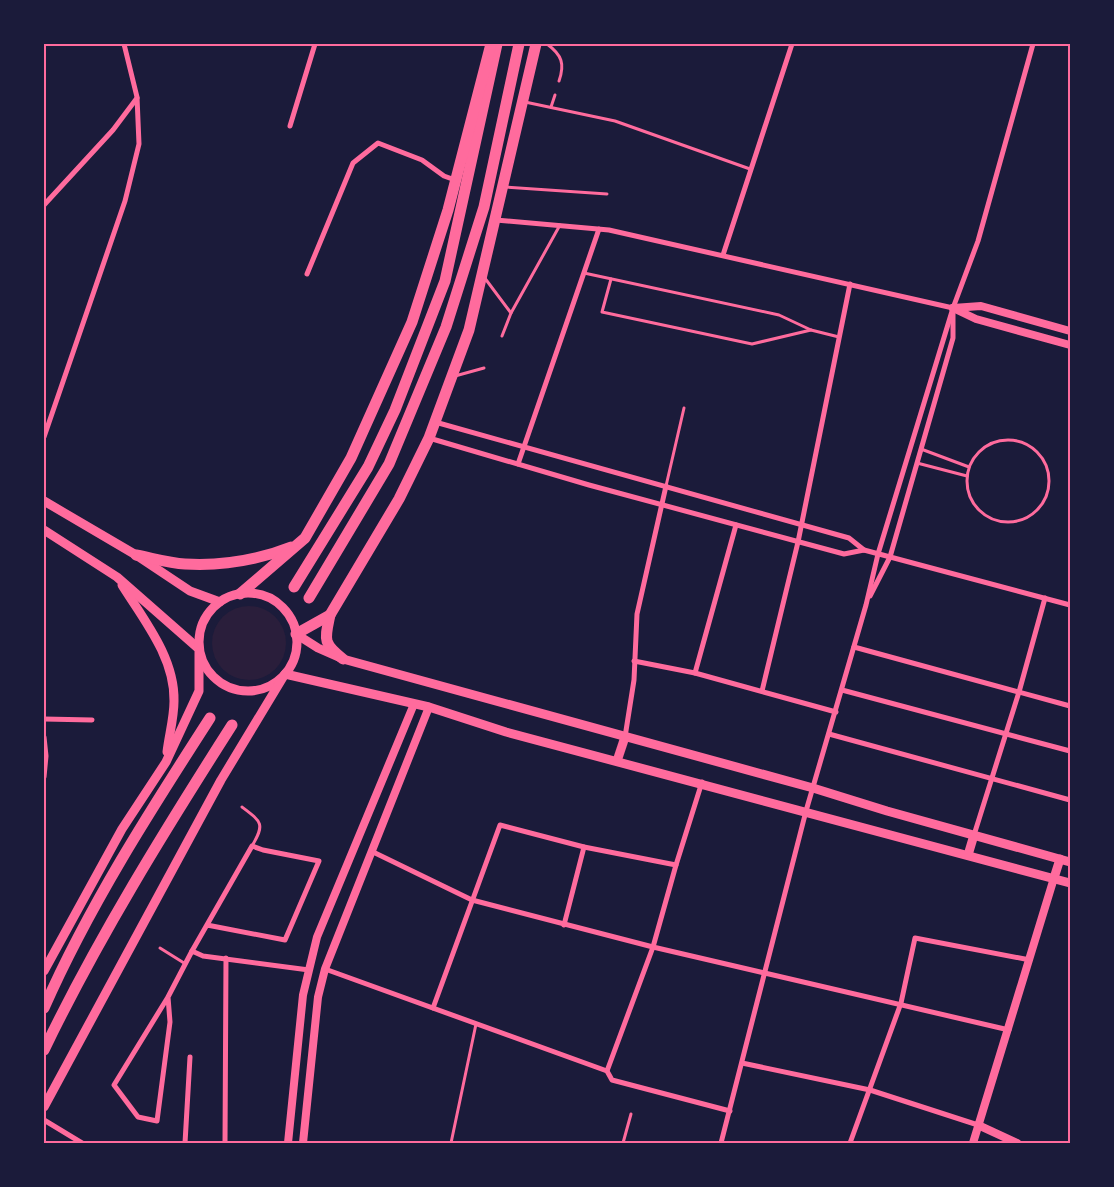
<svg xmlns="http://www.w3.org/2000/svg" width="1114" height="1187" font-family="Bitter,serif">
  <style>
    .green { fill: #2a1e3b }
    .lines { fill: none; stroke-linecap: round; stroke-linejoin: round }
    .service { stroke: #ff6b9d; stroke-width: 3 }
    .minor { stroke: #ff6b9d; stroke-width: 5 }
    .tertiary { stroke: #ff6b9d; stroke-width: 8 }
    .secondary { stroke: #ff6b9d; stroke-width: 9 }
    .trunk { stroke: #ff6b9d; stroke-width: 11 }
    .neatline { fill: none; stroke: #ff6b9d; stroke-width: 2 }
  </style>
  <rect width="100%" height="100%" fill="#1b1b3a"/>
  <circle class="green" cx="249" cy="643" r="37"/>
  <g class="lines">
    <g class="service">
      <path d="M547,44C562,55 565,64 559,81"/>
      <polyline points="525,102 615,121 750,169"/>
      <polyline points="551,107 555,95"/>
      <polyline points="505,187 607,194"/>
      <polyline points="584,273 779,315 811,330 839,337"/>
      <polyline points="484,277 511,313 502,336"/>
      <polyline points="611,279 602,312 752,344 811,330"/>
      <polyline points="511,313 560,225"/>
      <polyline points="455,376 484,368"/>
      <circle cx="1008" cy="481" r="41"/>
      <polyline points="921,449 969,467"/>
      <polyline points="917,463 967,476"/>
      <polyline points="666,486 684,408"/>
      <path d="M242,807C262,822 265,824 252,846"/>
      <polyline points="160,948 184,963"/>
      <polyline points="451,1143 476,1024"/>
      <polyline points="623,1143 631,1114"/>
    </g>
    <g class="minor">
      <polyline points="290,126 315,44"/>
      <polyline points="44,205 113,130 137,98"/>
      <polyline points="496,220 609,230 953,308"/>
      <polyline points="723,255 792,44"/>
      <polyline points="307,274 353,163 378,143 422,160 444,176 455,180"/>
      <polyline points="435,422 849,538 864,550"/>
      <polyline points="44,437 125,201 139,144 137,97 124,44"/>
      <polyline points="429,438 589,485 844,554 864,550 1070,605"/>
      <polyline points="518,464 599,229"/>
      <polyline points="870,596 890,557 953,338 953,313"/>
      <polyline points="854,647 1070,706"/>
      <polyline points="634,661 695,673 836,712"/>
      <polyline points="695,673 736,525"/>
      <polyline points="842,690 1070,751"/>
      <polyline points="762,691 798,542 850,284"/>
      <polyline points="44,719 92,720"/>
      <polyline points="829,734 1070,800"/>
      <polyline points="44,737 46,756 44,777"/>
      <polyline points="625,737 634,680 637,614 666,486"/>
      <polyline points="974,835 1019,692 1045,598"/>
      <polyline points="371,851 472,900 653,947 1009,1030"/>
      <polyline points="564,925 584,847"/>
      <polyline points="192,951 252,846 263,850 319,861 285,940 207,925"/>
      <polyline points="325,969 607,1071 612,1080 730,1111"/>
      <polyline points="168,997 114,1085 138,1117 157,1121 170,1022 168,997 192,951 203,956 309,970"/>
      <polyline points="433,1008 500,825 584,847 676,865"/>
      <polyline points="742,1063 870,1090 978,1125"/>
      <polyline points="607,1071 653,947 676,865 702,782"/>
      <polyline points="44,1120 82,1143"/>
      <polyline points="185,1143 190,1057"/>
      <polyline points="225,1143 226,958"/>
      <polyline points="721,1143 806,811 866,605 878,554 953,308 978,241 1033,44"/>
      <polyline points="850,1143 901,1003 915,938 1030,960"/>
    </g>
    <g class="tertiary">
      <polyline points="953,308 976,319 1070,345"/>
      <polyline points="953,308 981,306 1070,331"/>
      <polyline points="978,1125 1017,1143"/>
      <polyline points="288,1143 303,995 317,937 414,704"/>
      <polyline points="303,1143 318,997 325,969 429,707"/>
      <polyline points="973,1143 1054,878"/>
    </g>
    <g class="secondary">
      <polyline points="44,501 136,555 190,591 220,602"/>
      <polyline points="44,530 117,577 199,649 199,691 166,762 122,829 44,971"/>
      <path d="M122,585C144,620 175,658 174,701C174,718 169,735 167,752"/>
      <circle cx="248" cy="642" r="49"/>
      <polyline points="296,634 318,648 343,659 813,788 887,811 1070,862"/>
      <polyline points="617,761 625,737"/>
      <polyline points="968,855 974,835"/>
      <polyline points="1054,878 1060,859"/>
      <polyline points="44,1107 221,780 285,674 429,707 506,732 1070,883"/>
    </g>
    <g class="trunk">
      <path d="M136,555C152,558 169,563 185,564C220,566 258,560 291,547"/>
      <polyline points="294,587 368,467 395,410 445,281 497,44"/>
      <polyline points="240,594 305,538 351,458 412,322 448,210 491,44"/>
      <polyline points="309,598 389,464 446,327 484,207 519,44"/>
      <path d="M330,615C325,639 322,643 343,659"/>
      <polyline points="296,634 330,615 399,499 429,438 469,330 536,44"/>
      <path d="M44,1008C89,906 150,811 210,718"/>
      <path d="M44,1050C98,938 165,830 232,725"/>
    </g>
  </g>
  <rect width="1114" height="1187" fill="none" stroke="#1b1b3a" stroke-width="90"/>
  <rect x="45" y="45" width="1024" height="1097" class="neatline"/>
</svg>
